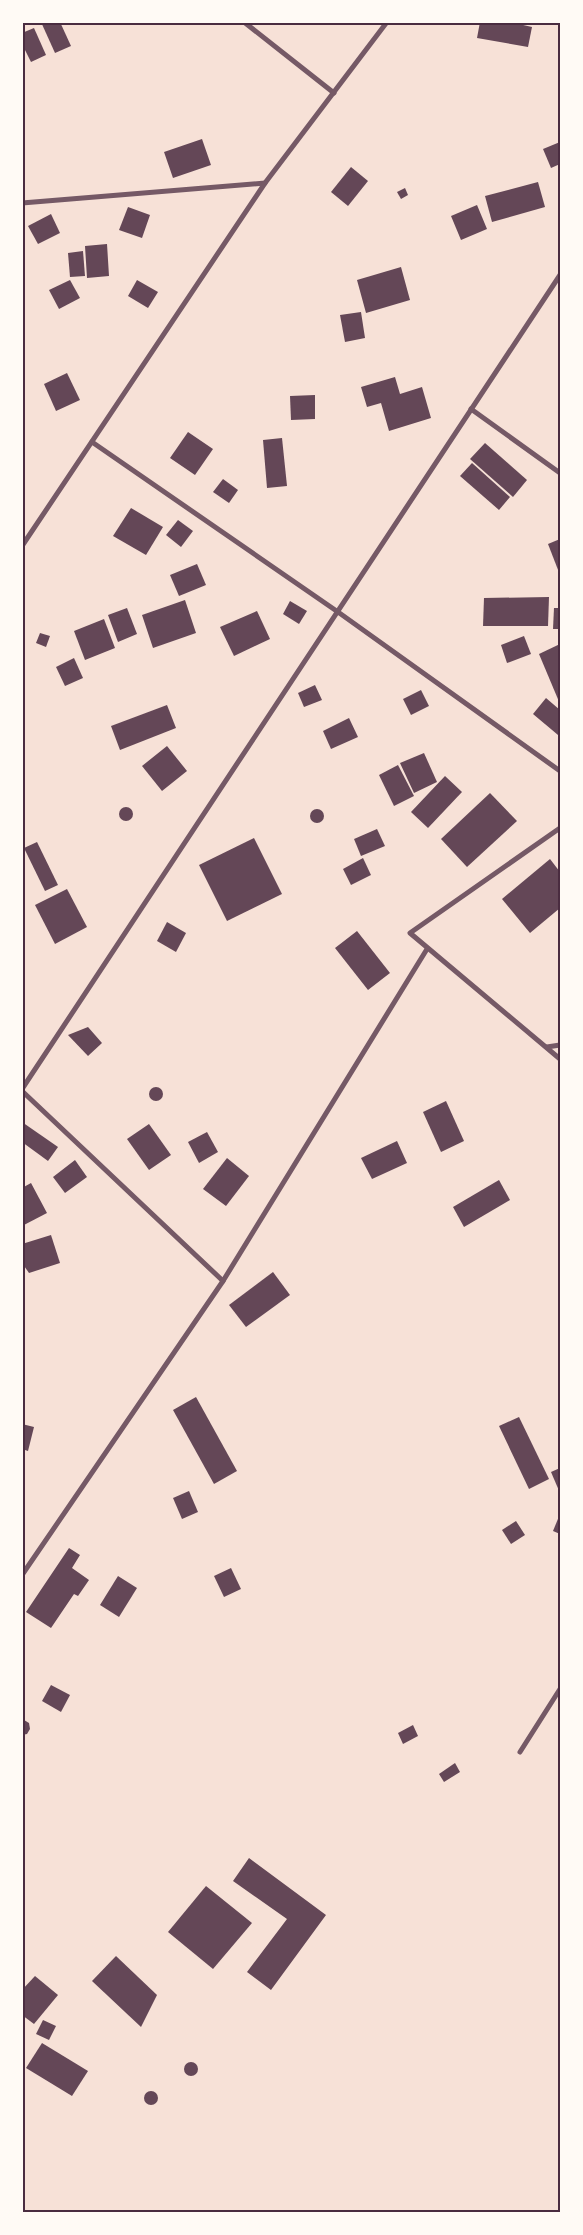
<svg xmlns="http://www.w3.org/2000/svg" width="583" height="2235" font-family="Karla,sans-serif">
  <style>
    .building { fill: #644757 }
    .lines { fill: none; stroke-linecap: round; stroke-linejoin: round }
    .minor { stroke: #755966; stroke-width: 5 }
    .neatline { fill: none; stroke: #4a2c40; stroke-width: 2 }
  </style>
  <rect width="100%" height="100%" fill="#f7e1d7"/>
  <g class="building">
    <polygon points="41,22 60,22 71,46 55,53"/>
    <polygon points="480,22 510,22 532,27 528,47 477,38"/>
    <polygon points="34,28 46,55 31,62 22,44 22,33"/>
    <polygon points="202,139 211,165 173,178 164,152"/>
    <polygon points="560,142 560,164 551,168 543,149"/>
    <polygon points="351,167 368,181 348,206 331,192"/>
    <polygon points="538,182 545,207 492,222 485,196"/>
    <polygon points="405,188 408,195 401,199 397,192"/>
    <polygon points="477,205 487,229 461,240 451,216"/>
    <polygon points="128,207 150,215 142,238 119,230"/>
    <polygon points="51,214 60,233 38,244 28,226"/>
    <polygon points="107,244 109,276 87,278 85,246"/>
    <polygon points="83,251 85,276 70,277 68,253"/>
    <polygon points="401,267 410,300 366,313 357,280"/>
    <polygon points="70,280 80,298 59,309 49,290"/>
    <polygon points="137,280 158,292 148,308 128,296"/>
    <polygon points="361,312 365,338 345,342 340,315"/>
    <polygon points="67,373 80,400 56,411 44,384"/>
    <polygon points="395,377 400,394 422,387 431,418 389,431 381,403 367,407 361,387"/>
    <polygon points="315,395 315,419 291,420 290,396"/>
    <polygon points="188,432 213,449 195,475 170,458"/>
    <polygon points="282,438 287,486 267,488 263,440"/>
    <polygon points="485,443 527,480 513,497 470,459"/>
    <polygon points="472,463 510,497 499,510 460,476"/>
    <polygon points="223,479 238,490 229,503 213,492"/>
    <polygon points="131,508 163,527 146,555 113,536"/>
    <polygon points="178,520 193,531 181,547 166,535"/>
    <polygon points="560,539 560,575 548,544"/>
    <polygon points="197,564 206,585 179,596 170,575"/>
    <polygon points="549,597 548,626 483,626 484,598"/>
    <polygon points="185,600 196,633 153,648 142,615"/>
    <polygon points="290,601 307,611 299,624 283,614"/>
    <polygon points="127,608 137,634 118,642 108,615"/>
    <polygon points="554,608 560,608 560,629 553,629"/>
    <polygon points="257,611 270,639 234,656 220,627"/>
    <polygon points="104,619 115,648 85,660 74,631"/>
    <polygon points="40,633 50,636 46,647 36,643"/>
    <polygon points="524,636 531,654 507,663 501,645"/>
    <polygon points="560,644 560,704 539,654"/>
    <polygon points="74,658 83,678 65,686 56,667"/>
    <polygon points="315,685 322,700 304,707 298,693"/>
    <polygon points="421,690 429,706 411,715 403,699"/>
    <polygon points="546,698 560,710 560,733 558,735 533,714"/>
    <polygon points="167,705 176,728 120,750 111,726"/>
    <polygon points="349,718 358,737 331,749 323,731"/>
    <polygon points="167,746 187,771 162,791 142,766"/>
    <polygon points="424,753 437,782 414,793 400,763"/>
    <polygon points="398,765 414,796 394,806 379,775"/>
    <polygon points="445,776 462,792 428,828 411,812"/>
    <polygon points="490,793 517,821 467,867 441,839"/>
    <circle cx="126" cy="814" r="7"/>
    <circle cx="317" cy="816" r="7"/>
    <polygon points="377,829 385,846 361,856 354,839"/>
    <polygon points="254,838 282,894 227,921 199,865"/>
    <polygon points="37,842 58,885 45,891 24,848"/>
    <polygon points="363,858 371,875 351,885 343,869"/>
    <polygon points="550,859 560,872 560,908 530,933 502,899"/>
    <polygon points="67,889 87,927 55,944 35,905"/>
    <polygon points="167,922 186,933 176,952 157,941"/>
    <polygon points="357,931 390,973 368,990 335,948"/>
    <polygon points="88,1027 102,1043 88,1056 68,1035"/>
    <circle cx="156" cy="1094" r="7"/>
    <polygon points="446,1101 464,1141 441,1152 423,1112"/>
    <polygon points="22,1122 58,1147 48,1161 22,1142"/>
    <polygon points="149,1124 171,1155 149,1170 127,1139"/>
    <polygon points="207,1132 218,1152 199,1163 188,1142"/>
    <polygon points="397,1141 407,1163 372,1179 361,1158"/>
    <polygon points="227,1158 249,1176 226,1206 203,1189"/>
    <polygon points="75,1160 87,1177 65,1193 53,1177"/>
    <polygon points="499,1180 510,1200 464,1227 453,1207"/>
    <polygon points="31,1183 47,1213 22,1226 22,1188"/>
    <polygon points="51,1235 60,1263 29,1273 22,1263 22,1244"/>
    <polygon points="273,1272 290,1295 246,1327 229,1305"/>
    <polygon points="196,1397 237,1471 214,1484 173,1410"/>
    <polygon points="519,1417 549,1479 529,1489 499,1426"/>
    <polygon points="22,1424 34,1427 28,1451 22,1449"/>
    <polygon points="560,1468 560,1493 551,1472"/>
    <polygon points="189,1491 198,1512 182,1519 173,1498"/>
    <polygon points="560,1514 560,1534 553,1531"/>
    <polygon points="516,1521 525,1535 511,1544 502,1530"/>
    <polygon points="69,1548 80,1555 72,1568 89,1580 78,1596 74,1594 51,1628 26,1612"/>
    <polygon points="231,1568 241,1589 224,1597 214,1576"/>
    <polygon points="118,1576 137,1588 119,1617 100,1605"/>
    <polygon points="51,1685 70,1695 61,1712 42,1701"/>
    <polygon points="24,1720 29,1723 30,1729 27,1734 22,1735 22,1721"/>
    <polygon points="413,1725 418,1736 403,1744 398,1733"/>
    <polygon points="455,1763 460,1772 444,1782 439,1774"/>
    <polygon points="249,1858 326,1915 271,1990 247,1972 287,1919 233,1881"/>
    <polygon points="206,1886 252,1923 213,1969 168,1932"/>
    <polygon points="116,1956 157,1995 141,2027 92,1981"/>
    <polygon points="35,1976 58,1995 34,2024 22,2015 22,1990"/>
    <polygon points="43,2020 56,2026 49,2040 36,2034"/>
    <polygon points="42,2043 88,2071 72,2096 26,2068"/>
    <circle cx="191" cy="2069" r="7"/>
    <circle cx="151" cy="2098" r="7"/>
  </g>
  <g class="lines">
    <g class="minor">
      <polyline points="244,22 334,93"/>
      <polyline points="22,203 265,183 387,22"/>
      <polyline points="471,409 560,473"/>
      <polyline points="92,442 338,612 560,771"/>
      <polyline points="22,546 265,183"/>
      <polyline points="560,828 410,933 560,1059"/>
      <polyline points="547,1047 560,1045"/>
      <polyline points="22,1089 560,275"/>
      <polyline points="22,1091 223,1281"/>
      <polyline points="22,1575 223,1281 427,949"/>
      <polyline points="520,1752 560,1689"/>
    </g>
  </g>
  <rect width="583" height="2235" fill="none" stroke="#fffaf5" stroke-width="48"/>
  <rect x="24" y="24" width="535" height="2187" class="neatline"/>
</svg>
